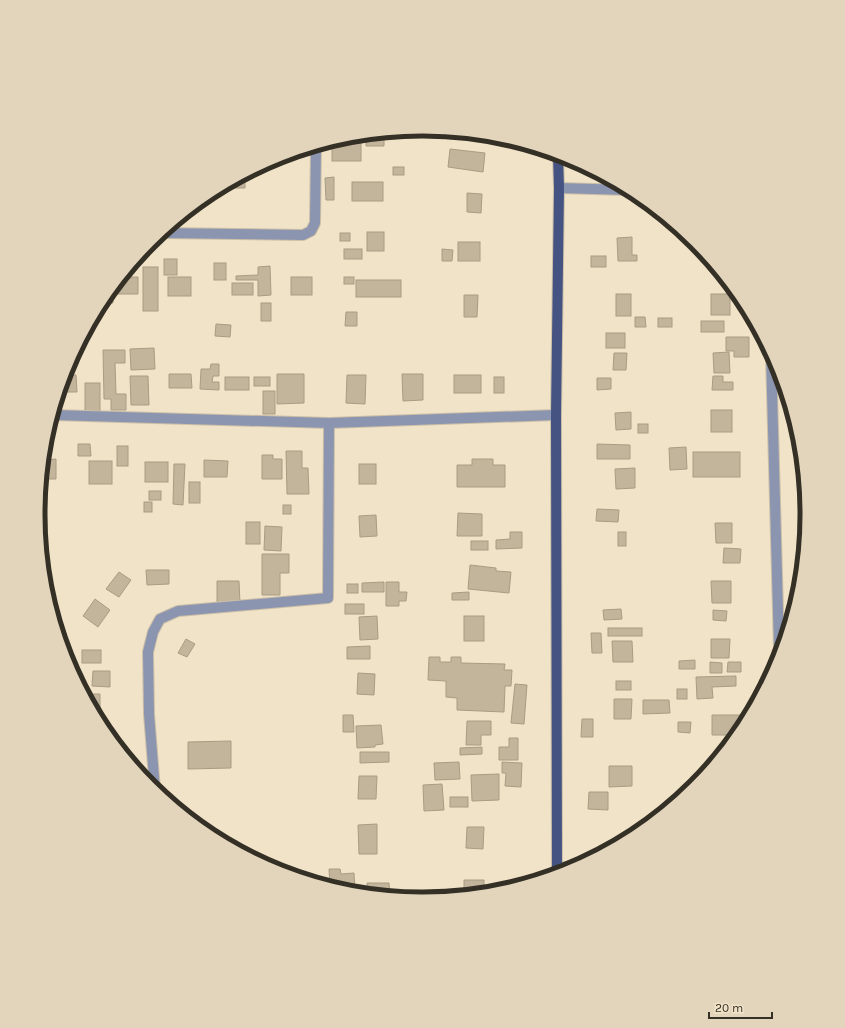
<svg xmlns="http://www.w3.org/2000/svg" width="845" height="1028" font-family="Karla,sans-serif">
  <style>
    .building { fill: #c3b59b; stroke: #a99c83 }
    .lines { fill: none; stroke-linecap: round; stroke-linejoin: round }
    .minor-casing { stroke: #cbbfa8; stroke-width: 12 }
    .major-casing { stroke: #cbbfa8; stroke-width: 12 }
    .minor { stroke: #8c95b0; stroke-width: 10 }
    .major { stroke: #455382; stroke-width: 10 }
    .rim { fill: none; stroke: #353026; stroke-width: 5 }
  </style>
  <rect width="100%" height="100%" fill="#f1e3c8"/>
  <g class="building">
    <polygon points="420,130 450,132 450,134 420,134"/>
    <polygon points="384,133 384,146 366,146 366,135"/>
    <rect x="332" y="143" width="29" height="18"/>
    <polygon points="450,149 485,153 483,172 448,167"/>
    <rect x="393" y="167" width="11" height="8"/>
    <polygon points="245,175 245,188 220,188"/>
    <polygon points="334,177 334,200 326,200 325,178"/>
    <rect x="352" y="182" width="31" height="19"/>
    <polygon points="467,193 482,194 481,213 467,212"/>
    <rect x="367" y="232" width="17" height="19"/>
    <rect x="340" y="233" width="10" height="8"/>
    <polygon points="632,237 632,255 637,255 637,261 618,261 617,238"/>
    <rect x="458" y="242" width="22" height="19"/>
    <rect x="344" y="249" width="18" height="10"/>
    <polygon points="442,249 453,250 452,261 442,261"/>
    <rect x="591" y="256" width="15" height="11"/>
    <rect x="164" y="259" width="13" height="16"/>
    <rect x="214" y="263" width="12" height="17"/>
    <polygon points="270,266 271,295 258,296 258,280 236,280 236,276 258,275 258,267"/>
    <rect x="143" y="267" width="15" height="44"/>
    <polygon points="122,277 138,277 138,294 117,294 117,283"/>
    <rect x="168" y="277" width="23" height="19"/>
    <rect x="291" y="277" width="21" height="18"/>
    <rect x="344" y="277" width="10" height="7"/>
    <rect x="356" y="280" width="45" height="17"/>
    <rect x="232" y="283" width="21" height="12"/>
    <polygon points="113,288 113,303 101,303 103,300"/>
    <rect x="616" y="294" width="15" height="22"/>
    <rect x="711" y="294" width="19" height="21"/>
    <polygon points="464,295 478,295 477,317 464,317"/>
    <rect x="261" y="303" width="10" height="18"/>
    <polygon points="346,312 357,312 357,326 345,326"/>
    <polygon points="635,317 645,317 646,327 635,327"/>
    <rect x="658" y="318" width="14" height="9"/>
    <rect x="701" y="321" width="23" height="11"/>
    <polygon points="216,324 231,325 230,337 215,336"/>
    <rect x="606" y="333" width="19" height="15"/>
    <polygon points="726,337 749,337 749,357 734,357 734,351 726,351"/>
    <polygon points="154,348 155,369 131,370 130,349"/>
    <polygon points="103,350 125,350 125,363 115,363 116,394 126,394 126,410 111,410 111,399 104,399"/>
    <polygon points="729,352 730,373 714,373 713,353"/>
    <polygon points="614,353 627,353 626,370 613,370"/>
    <polygon points="211,364 219,364 219,376 213,376 212,382 219,382 219,390 200,389 201,369 210,369"/>
    <polygon points="169,374 191,374 192,388 169,388"/>
    <polygon points="277,374 304,374 304,403 277,404"/>
    <polygon points="402,374 423,374 423,400 403,401"/>
    <polygon points="65,375 76,375 77,392 60,392"/>
    <polygon points="347,375 366,375 365,404 346,403"/>
    <rect x="454" y="375" width="27" height="18"/>
    <polygon points="130,376 148,376 149,405 131,405"/>
    <polygon points="713,376 723,376 723,382 733,382 733,390 712,390"/>
    <rect x="225" y="377" width="24" height="13"/>
    <rect x="254" y="377" width="16" height="9"/>
    <rect x="494" y="377" width="10" height="16"/>
    <polygon points="597,378 611,378 611,389 597,390"/>
    <rect x="85" y="383" width="15" height="28"/>
    <rect x="263" y="391" width="12" height="23"/>
    <rect x="711" y="410" width="21" height="22"/>
    <polygon points="631,412 631,429 616,430 615,413"/>
    <rect x="638" y="424" width="10" height="9"/>
    <polygon points="78,444 90,444 91,456 78,456"/>
    <polygon points="597,444 630,445 630,459 597,459"/>
    <rect x="117" y="446" width="11" height="20"/>
    <polygon points="686,447 687,469 670,470 669,448"/>
    <polygon points="286,451 302,451 302,468 308,468 309,494 287,494"/>
    <rect x="693" y="452" width="47" height="25"/>
    <polygon points="262,455 273,455 273,459 282,459 282,479 262,479"/>
    <polygon points="56,459 56,479 41,479 43,460"/>
    <polygon points="472,459 493,459 493,465 505,465 505,487 457,487 457,465 472,465"/>
    <polygon points="204,460 228,461 227,477 204,477"/>
    <rect x="89" y="461" width="23" height="23"/>
    <rect x="145" y="462" width="23" height="20"/>
    <polygon points="174,464 185,464 183,505 173,504"/>
    <rect x="359" y="464" width="17" height="20"/>
    <polygon points="635,468 635,488 616,489 615,469"/>
    <rect x="189" y="482" width="11" height="21"/>
    <rect x="149" y="491" width="12" height="9"/>
    <rect x="144" y="502" width="8" height="10"/>
    <rect x="283" y="505" width="8" height="9"/>
    <polygon points="597,509 619,510 618,522 596,521"/>
    <polygon points="458,513 482,514 482,536 457,536"/>
    <polygon points="376,515 377,536 360,537 359,516"/>
    <rect x="246" y="522" width="14" height="22"/>
    <polygon points="715,523 732,523 732,543 716,543"/>
    <polygon points="265,526 282,527 281,551 264,550"/>
    <polygon points="510,532 522,532 522,548 496,549 496,540 510,539"/>
    <rect x="618" y="532" width="8" height="14"/>
    <rect x="471" y="541" width="17" height="9"/>
    <polygon points="724,548 741,549 740,563 723,563"/>
    <polygon points="262,554 289,554 289,573 280,573 280,595 262,595"/>
    <polygon points="470,565 496,568 496,571 511,572 509,593 468,589"/>
    <polygon points="146,570 169,570 169,584 147,585"/>
    <polygon points="119,572 131,580 119,597 106,589"/>
    <polygon points="217,581 239,581 240,603 217,603"/>
    <polygon points="711,581 731,581 731,603 712,603"/>
    <polygon points="384,582 384,592 362,592 362,583"/>
    <polygon points="386,582 399,582 399,592 407,592 406,601 399,601 399,606 386,606"/>
    <rect x="347" y="584" width="11" height="9"/>
    <polygon points="469,592 469,600 452,600 452,593"/>
    <polygon points="95,599 110,610 98,627 83,616"/>
    <rect x="345" y="604" width="19" height="10"/>
    <polygon points="621,609 622,619 604,620 603,610"/>
    <polygon points="713,610 727,611 726,621 713,620"/>
    <polygon points="377,616 378,639 360,640 359,617"/>
    <rect x="464" y="616" width="20" height="25"/>
    <rect x="608" y="628" width="34" height="8"/>
    <polygon points="591,633 601,633 602,653 592,653"/>
    <polygon points="186,639 195,644 187,657 178,653"/>
    <polygon points="711,639 730,639 729,658 711,658"/>
    <polygon points="612,641 632,641 633,662 613,662"/>
    <polygon points="370,646 370,659 347,659 347,647"/>
    <rect x="82" y="650" width="19" height="13"/>
    <polygon points="429,657 440,657 440,662 451,662 451,657 461,657 461,663 505,664 504,670 512,670 511,686 505,686 504,712 457,710 457,698 446,697 446,681 428,680"/>
    <polygon points="695,660 695,669 679,669 679,661"/>
    <polygon points="710,662 722,663 722,673 710,673"/>
    <polygon points="728,662 741,662 741,672 727,672"/>
    <polygon points="93,671 110,671 110,687 92,686"/>
    <polygon points="358,673 375,674 374,695 357,694"/>
    <polygon points="736,676 736,686 712,687 713,698 697,699 696,677"/>
    <rect x="616" y="681" width="15" height="9"/>
    <polygon points="515,684 527,685 524,724 511,723"/>
    <rect x="677" y="689" width="10" height="10"/>
    <polygon points="85,694 100,694 100,713 95,713"/>
    <polygon points="614,699 632,699 631,719 614,719"/>
    <polygon points="643,700 669,700 670,713 643,714"/>
    <polygon points="343,715 353,715 354,732 343,732"/>
    <polygon points="712,715 746,715 746,720 742,728 737,735 712,735"/>
    <polygon points="582,719 593,719 593,737 581,737"/>
    <polygon points="467,721 491,721 491,735 481,735 481,745 466,745"/>
    <polygon points="678,722 691,722 690,733 678,732"/>
    <polygon points="381,725 383,744 375,745 375,747 357,748 356,726"/>
    <polygon points="509,738 518,738 518,760 499,760 499,747 509,747"/>
    <polygon points="231,741 231,768 188,769 188,742"/>
    <polygon points="482,747 482,754 460,755 460,748"/>
    <polygon points="360,752 389,752 389,762 360,763"/>
    <polygon points="459,762 460,779 435,780 434,763"/>
    <polygon points="502,762 522,763 521,787 505,786 506,773 502,773"/>
    <polygon points="609,766 632,766 632,786 609,787"/>
    <polygon points="499,774 499,800 472,801 471,775"/>
    <polygon points="359,776 377,776 376,799 358,799"/>
    <polygon points="442,784 444,810 424,811 423,785"/>
    <polygon points="589,792 608,792 608,810 588,809"/>
    <rect x="450" y="797" width="18" height="10"/>
    <polygon points="377,824 377,854 359,854 358,825"/>
    <polygon points="467,827 484,827 483,849 466,848"/>
    <polygon points="329,869 340,869 341,874 354,873 355,892 347,891 330,886"/>
    <polygon points="464,880 484,880 484,892 464,894"/>
    <polygon points="367,883 389,883 390,895 367,893"/>
  </g>
  <g class="lines">
    <defs>
      <g id="minor">
        <polyline points="559,188 627,190"/>
        <polyline points="162,233 303,235 311,231 315,223 316,147"/>
        <polyline points="771,355 779,648 780,653"/>
        <polyline points="53,415 329,423 556,415"/>
        <polyline points="155,790 149,714 148,652 153,632 160,619 178,611 328,598 329,423"/>
        <polyline points="558,867 574,867"/>
      </g>
      <polyline id="major" points="557,873 556,415 559,188 558,155"/>
    </defs>
    <use href="#minor" class="minor-casing"/>
    <use href="#major" class="major-casing"/>
    <use href="#minor" class="minor"/>
    <use href="#major" class="major"/>
  </g>
  <path d="M0 0H845V1028H0ZM422 136H423A377 377 0 0 1 800 513V515A377 377 0 0 1 423 892H422A377 377 0 0 1 45 515V513A377 377 0 0 1 422 136Z" fill="#e2d5bb" fill-rule="evenodd"/>
  <path class="rim" d="M422 136H423A377 377 0 0 1 800 513V515A377 377 0 0 1 423 892H422A377 377 0 0 1 45 515V513A377 377 0 0 1 422 136Z"/>
  <path d="M709 1012v6h63v-6" fill="none" stroke="#353026" stroke-width="2"/>
  <text x="715" y="1012" font-size="12" fill="#353026" stroke="#f1e3c8" stroke-width="3" paint-order="stroke">20 m</text>
</svg>
